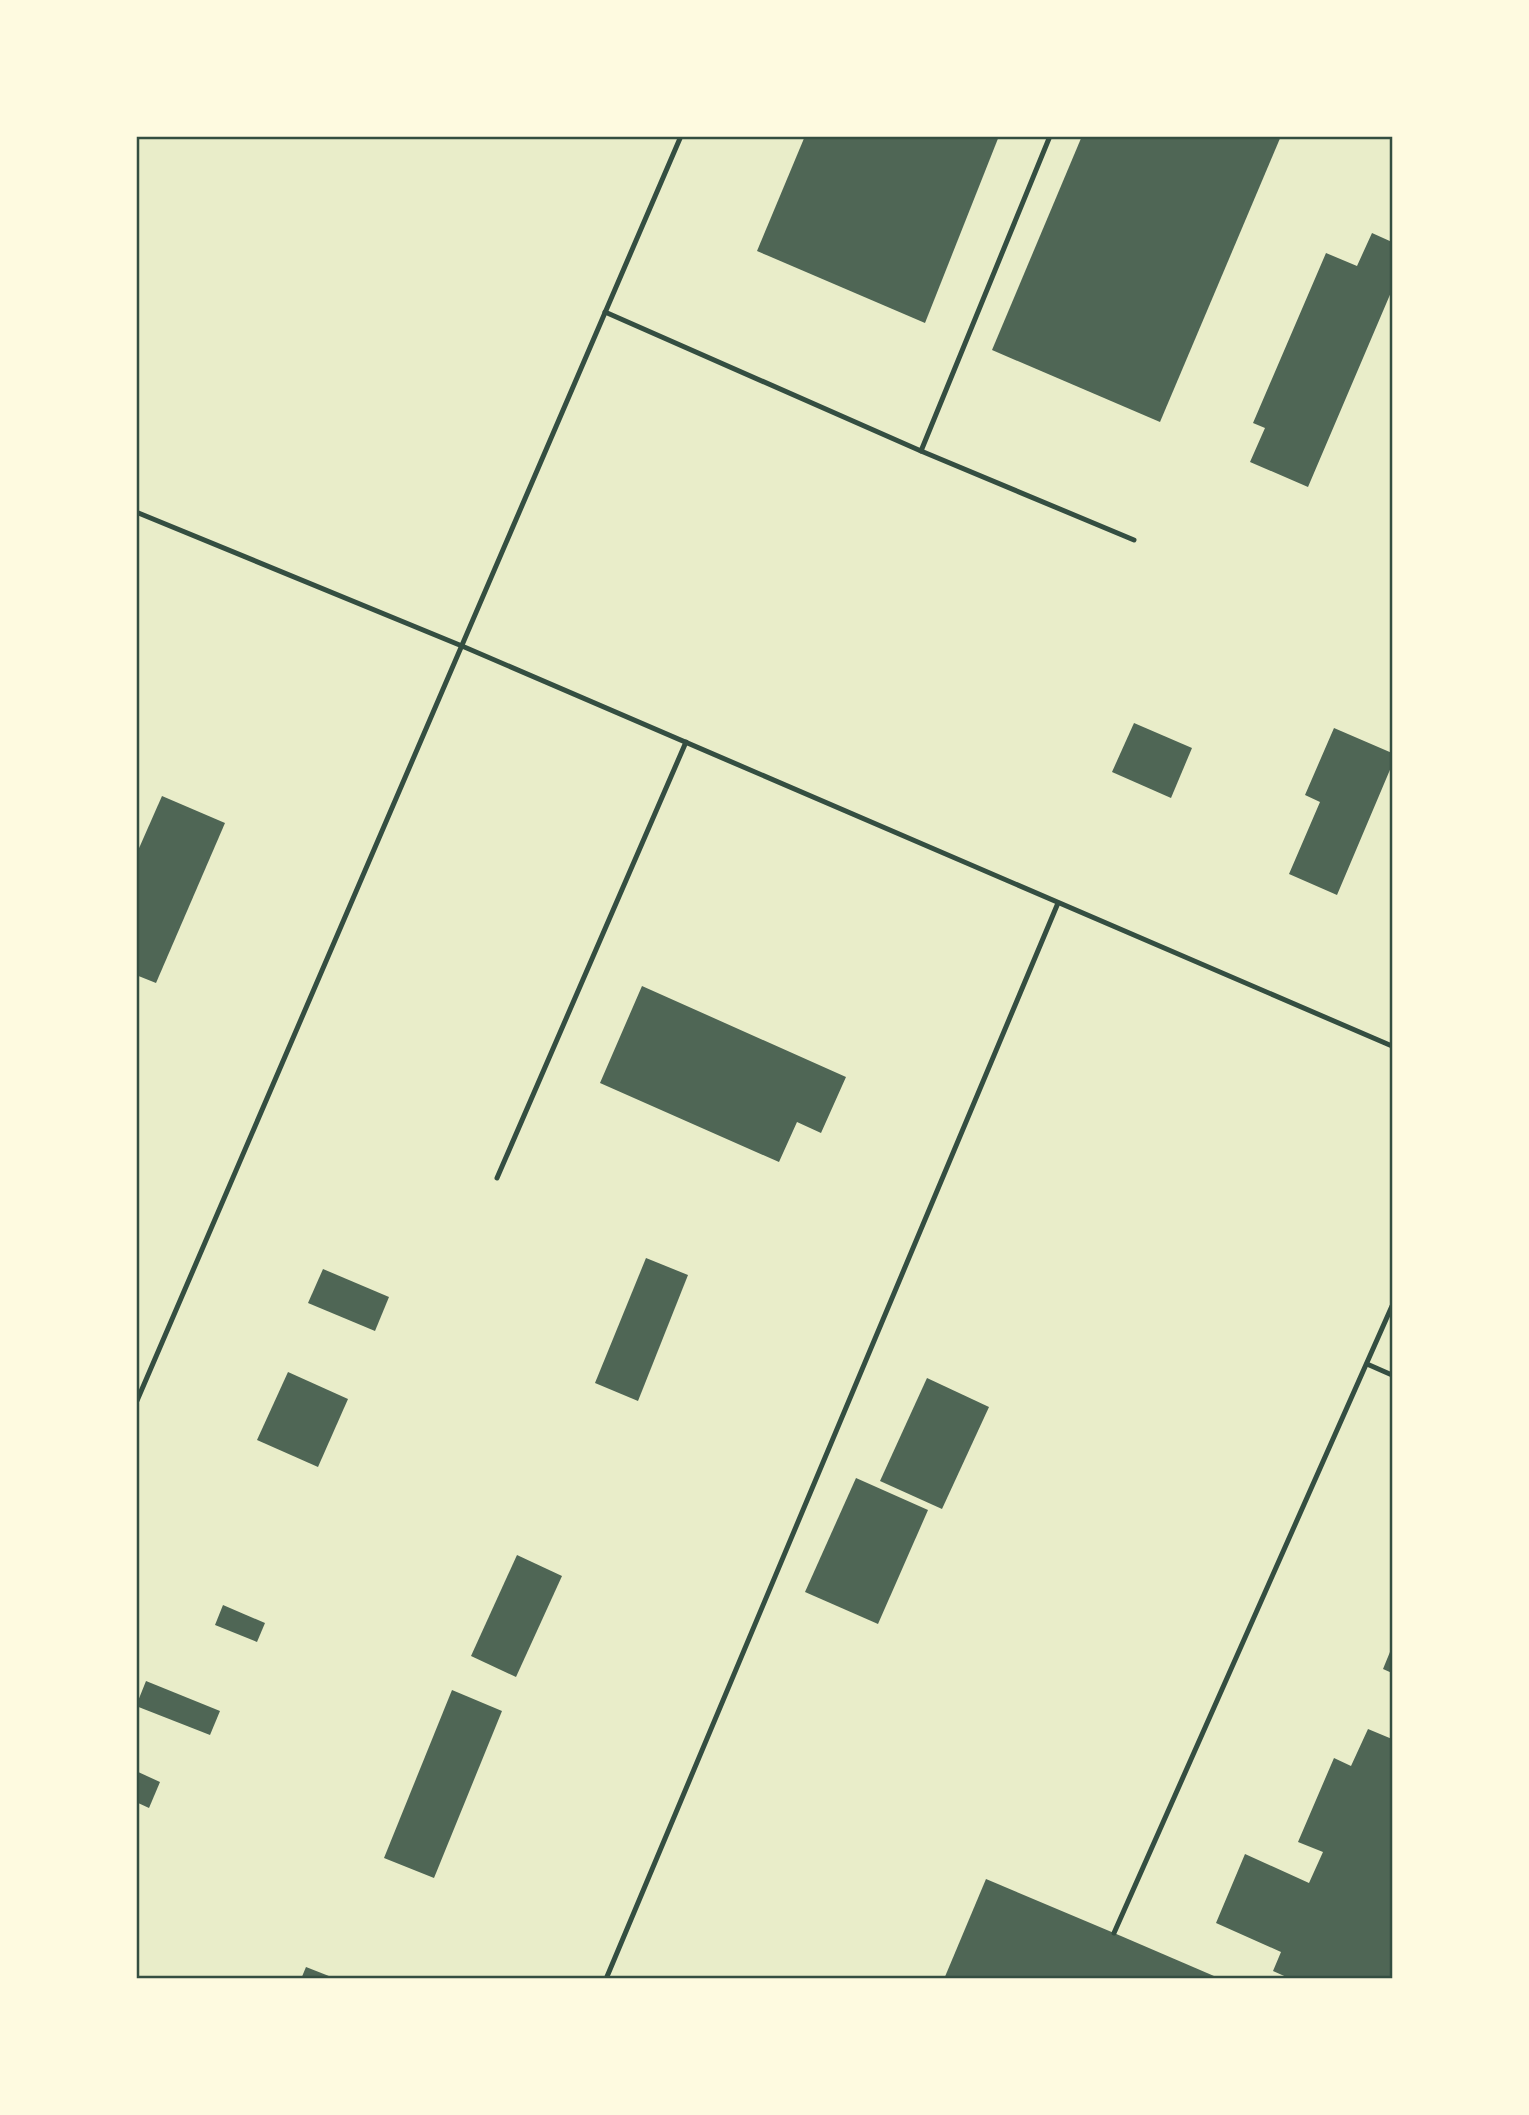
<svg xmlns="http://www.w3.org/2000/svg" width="1529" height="2115" font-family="'Varela Round',sans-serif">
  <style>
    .building { fill: #4f6655 }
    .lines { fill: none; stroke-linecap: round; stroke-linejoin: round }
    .service { stroke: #344e41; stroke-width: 5 }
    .neatline { fill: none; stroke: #344e41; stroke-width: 2.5 }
  </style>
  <rect width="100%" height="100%" fill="#e9edc9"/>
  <g class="building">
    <polygon points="805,136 999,136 925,323 757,251"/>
    <polygon points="1082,136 1281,136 1160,422 992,350"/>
    <polygon points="1372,233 1392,242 1392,290 1308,487 1250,462 1265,428 1253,423 1326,253 1357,266"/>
    <polygon points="1134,723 1192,748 1171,798 1112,772"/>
    <polygon points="1334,728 1392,753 1392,765 1337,895 1289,874 1320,802 1305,795"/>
    <polygon points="162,796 225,823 156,983 136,975 136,855"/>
    <polygon points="642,986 846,1077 821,1133 797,1122 779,1162 600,1083"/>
    <polygon points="646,1258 688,1275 638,1401 595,1383"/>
    <polygon points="323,1269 389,1297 375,1331 308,1303"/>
    <polygon points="288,1372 348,1399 318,1467 257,1440"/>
    <polygon points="927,1378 989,1407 942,1509 880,1481"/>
    <polygon points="856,1478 928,1510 878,1624 805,1592"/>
    <polygon points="517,1555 562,1576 516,1677 471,1656"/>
    <polygon points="223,1605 265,1623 257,1642 215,1625"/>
    <polygon points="1392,1647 1392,1673 1383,1669"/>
    <polygon points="146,1681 220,1711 210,1735 136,1706"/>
    <polygon points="452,1690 502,1711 434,1878 384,1858"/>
    <polygon points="1368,1729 1392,1739 1392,1979 1291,1979 1273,1971 1281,1952 1216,1923 1245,1854 1309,1883 1323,1852 1298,1842 1334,1758 1351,1766"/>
    <polygon points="136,1771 160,1782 149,1808 136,1802"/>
    <polygon points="986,1879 1114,1933 1221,1979 944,1979"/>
    <polygon points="306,1967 334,1978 334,1979 301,1979"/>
  </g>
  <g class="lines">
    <g class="service">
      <polyline points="605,312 921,451 1134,540"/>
      <polyline points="921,451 1050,136"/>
      <polyline points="136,512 462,646 1392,1046"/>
      <polyline points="497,1178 686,742"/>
      <polyline points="1367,1364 1392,1375"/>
      <polyline points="136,1403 681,136"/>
      <polyline points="1114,1933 1392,1306"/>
      <polyline points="606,1979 1058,903"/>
    </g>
  </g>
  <rect width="1529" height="2115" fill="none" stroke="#fefae0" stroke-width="276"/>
  <rect x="138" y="138" width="1253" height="1839" class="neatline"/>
</svg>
